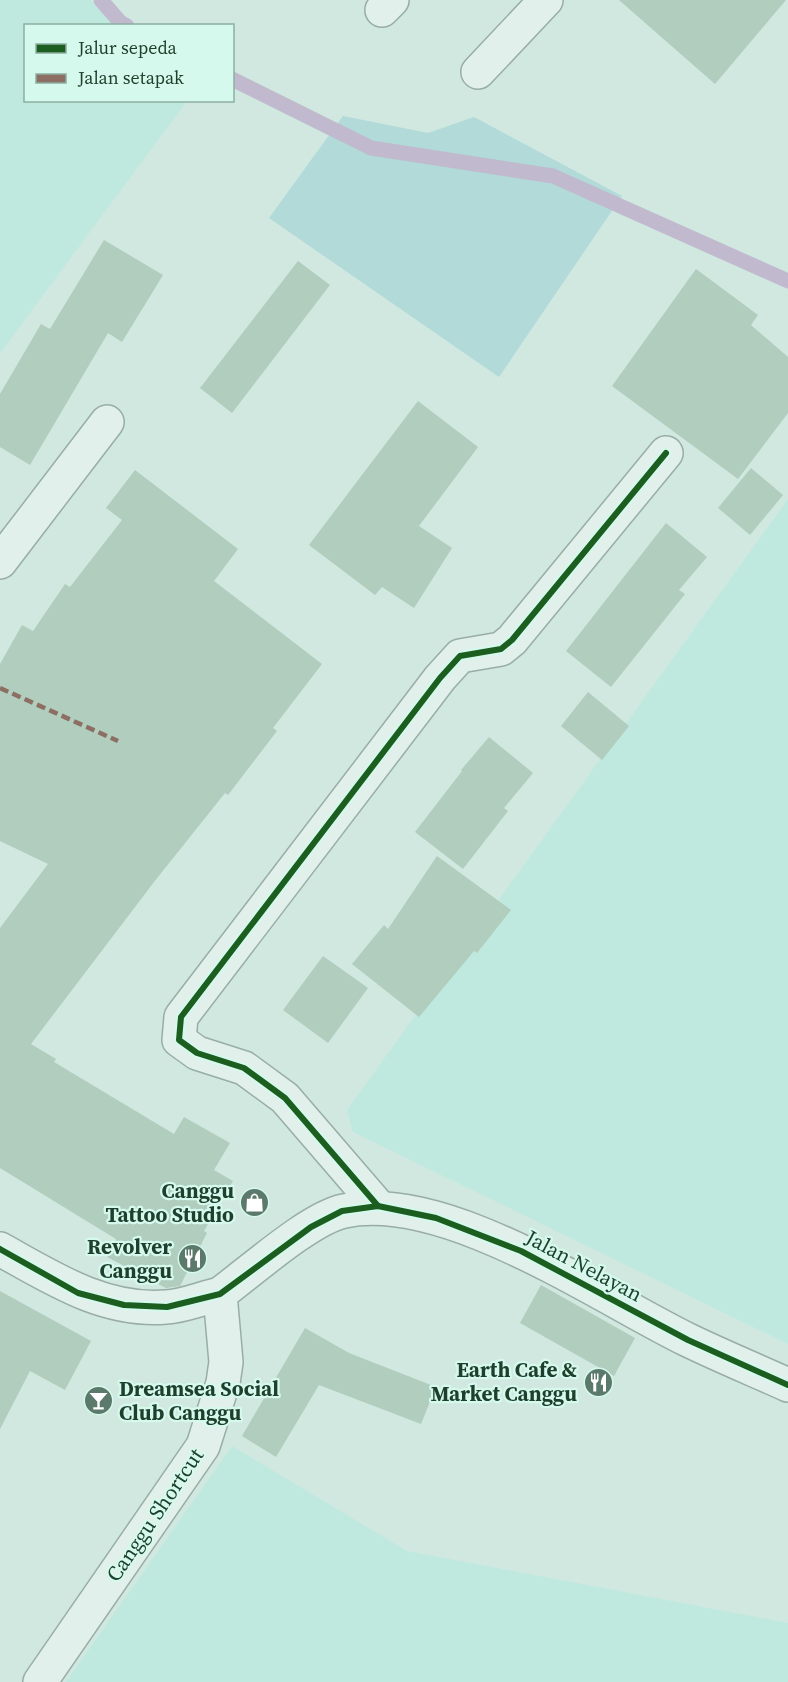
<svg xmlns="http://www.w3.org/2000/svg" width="788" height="1682" font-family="'Source Serif 4',serif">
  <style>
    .farmland { fill: #bfe9df }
    .green { fill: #b1dad9 }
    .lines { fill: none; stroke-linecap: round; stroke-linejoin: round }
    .stream { stroke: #c1bace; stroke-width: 15 }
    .building { fill: #b0cdbe }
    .minor-casing { stroke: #98aea5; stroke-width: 36 }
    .tertiary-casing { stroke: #98aea5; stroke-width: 36 }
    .minor { stroke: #e1f0ea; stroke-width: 33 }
    .tertiary { stroke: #e1f0ea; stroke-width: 33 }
    .quiet { stroke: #8d6e63; stroke-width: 4.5; stroke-dasharray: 9 4.5; stroke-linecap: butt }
    .cycleway-casing { stroke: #d5f9ed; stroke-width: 10 }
    .cycleway { stroke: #1b5e20; stroke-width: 6 }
    .labels { text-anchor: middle; stroke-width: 4.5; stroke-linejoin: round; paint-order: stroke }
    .poi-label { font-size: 21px; font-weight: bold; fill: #1e3f2c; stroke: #d5f9ed; text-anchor: end }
    .street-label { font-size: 21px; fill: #1e3f2c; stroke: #d5f9ed }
  </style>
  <rect width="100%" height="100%" fill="#d0e8e0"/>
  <g class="farmland">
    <polygon points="0,0 91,0 114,25 26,26 26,100 187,101 0,353"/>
    <polygon points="788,499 788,1344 353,1132 347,1110"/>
    <polygon points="232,1446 407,1551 788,1623 788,1682 66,1682"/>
  </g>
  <polygon class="green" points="343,116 428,133 474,117 622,196 499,377 269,218"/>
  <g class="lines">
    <g class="stream">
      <polyline points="101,0 120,22 127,26"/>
      <polyline points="232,79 371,148 553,176 788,281"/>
    </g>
  </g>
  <g class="building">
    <polygon points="619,0 786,0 715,84"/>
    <polygon points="104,240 163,275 122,342 108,333 30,465 0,447 0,394 41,324 50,329"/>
    <polygon points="298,261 330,285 232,413 200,388"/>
    <polygon points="696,269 758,315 751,325 788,357 788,413 738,479 612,386"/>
    <polygon points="418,401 478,447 419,526 452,548 414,608 382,587 375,595 309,545"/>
    <polygon points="751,468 783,495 750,535 718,508"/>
    <polygon points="135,470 238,549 214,581 322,664 273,728 277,731 228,795 225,793 154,882 31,1044 56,1059 54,1062 174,1134 184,1117 230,1143 214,1170 233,1181 204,1231 207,1233 180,1286 166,1288 107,1257 116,1239 0,1168 0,928 48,864 0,841 0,664 22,625 33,631 65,584 70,587 122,520 106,508"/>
    <polygon points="666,523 707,557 679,590 685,594 611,687 566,651"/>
    <polygon points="588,692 629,726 602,760 561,726"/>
    <polygon points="489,737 533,773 504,808 508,811 463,869 415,832 462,771 461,770"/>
    <polygon points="437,856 511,910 477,953 474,951 419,1017 352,964 384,925 388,929"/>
    <polygon points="323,956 368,988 328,1043 283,1010"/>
    <polygon points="541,1285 635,1338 614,1376 520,1323"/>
    <polygon points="0,1291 91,1341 65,1390 30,1371 0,1429"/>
    <polygon points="305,1328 349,1353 436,1387 421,1424 319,1385 276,1457 242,1436"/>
  </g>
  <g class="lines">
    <defs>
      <g id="minor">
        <polyline points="382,10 392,0"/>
        <polyline points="478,72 546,0"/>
        <polyline points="0,562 107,422"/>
        <polyline points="378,1206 285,1098 244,1068 197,1053 179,1040 181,1017 440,678 460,656 501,649 512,640 666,453"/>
        <path d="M0,1249C52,1278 104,1312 166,1307C184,1306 202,1298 220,1294"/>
      </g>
      <path id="tertiary" d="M40,1682L203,1446L223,1383L226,1362L220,1294C250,1272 310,1218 344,1211C446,1190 598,1296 688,1340C721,1356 755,1370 788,1385"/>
    </defs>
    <use href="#minor" class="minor-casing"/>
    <use href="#tertiary" class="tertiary-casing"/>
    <use href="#minor" class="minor"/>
    <use href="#tertiary" class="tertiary"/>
    <polyline class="quiet" points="0,688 118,741"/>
    <defs>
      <g id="cycleway">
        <polyline points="378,1206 285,1098 244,1068 197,1053 179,1040 181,1017 440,678 460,656 501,649 512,640 666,453"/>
        <polyline points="0,1249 78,1293 124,1305 167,1307 220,1294 311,1227 342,1211 378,1206 436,1218 521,1251 688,1340 788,1385"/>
      </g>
    </defs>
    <use href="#cycleway" class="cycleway-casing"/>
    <use href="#cycleway" class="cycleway"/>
  </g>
  <defs>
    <symbol id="shop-disc" viewBox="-11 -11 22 22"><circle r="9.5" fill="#5c7a6b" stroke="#d5f9ed"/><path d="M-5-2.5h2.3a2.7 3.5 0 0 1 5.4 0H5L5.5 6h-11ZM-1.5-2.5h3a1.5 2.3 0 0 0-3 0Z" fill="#fff"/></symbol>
    <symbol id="restaurant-disc" viewBox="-11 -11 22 22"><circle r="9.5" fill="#5c7a6b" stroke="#d5f9ed"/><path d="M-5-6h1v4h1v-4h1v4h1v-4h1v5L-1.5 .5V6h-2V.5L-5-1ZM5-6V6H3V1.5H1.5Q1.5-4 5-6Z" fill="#fff"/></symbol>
    <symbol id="bar-disc" viewBox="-11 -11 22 22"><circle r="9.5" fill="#5c7a6b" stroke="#d5f9ed"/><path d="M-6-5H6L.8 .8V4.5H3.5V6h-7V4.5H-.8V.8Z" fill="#fff"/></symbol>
  </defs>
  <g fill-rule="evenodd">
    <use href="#shop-disc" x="238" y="1186" width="33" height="33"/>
    <use href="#restaurant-disc" x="176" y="1242" width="33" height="33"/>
    <use href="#restaurant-disc" x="582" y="1366" width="33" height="33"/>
    <use href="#bar-disc" x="82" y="1384" width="33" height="33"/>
  </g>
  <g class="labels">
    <g class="poi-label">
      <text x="234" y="1198">Canggu<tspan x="234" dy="24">Tattoo Studio</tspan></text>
      <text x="172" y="1254">Revolver<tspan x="172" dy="24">Canggu</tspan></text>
      <text x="577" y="1377">Earth Cafe &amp;<tspan x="577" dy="24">Market Canggu</tspan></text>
      <text x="119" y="1396" text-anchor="start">Dreamsea Social<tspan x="119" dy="24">Club Canggu</tspan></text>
    </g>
    <g class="street-label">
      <text transform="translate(584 1266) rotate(28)" y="7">Jalan Nelayan</text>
      <text transform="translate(155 1515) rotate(-56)" y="7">Canggu Shortcut</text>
    </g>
  </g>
  <rect x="24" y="24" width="210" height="78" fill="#d5f9ed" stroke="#8cafa0" stroke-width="1.5"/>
  <rect x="36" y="44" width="30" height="9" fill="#1b5e20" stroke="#8cafa0" stroke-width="1.5"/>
  <text x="78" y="54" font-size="18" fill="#1e3f2c">Jalur sepeda</text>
  <rect x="36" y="74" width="30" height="9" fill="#8d6e63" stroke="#8cafa0" stroke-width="1.5"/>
  <text x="78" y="84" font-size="18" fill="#1e3f2c">Jalan setapak</text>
</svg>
